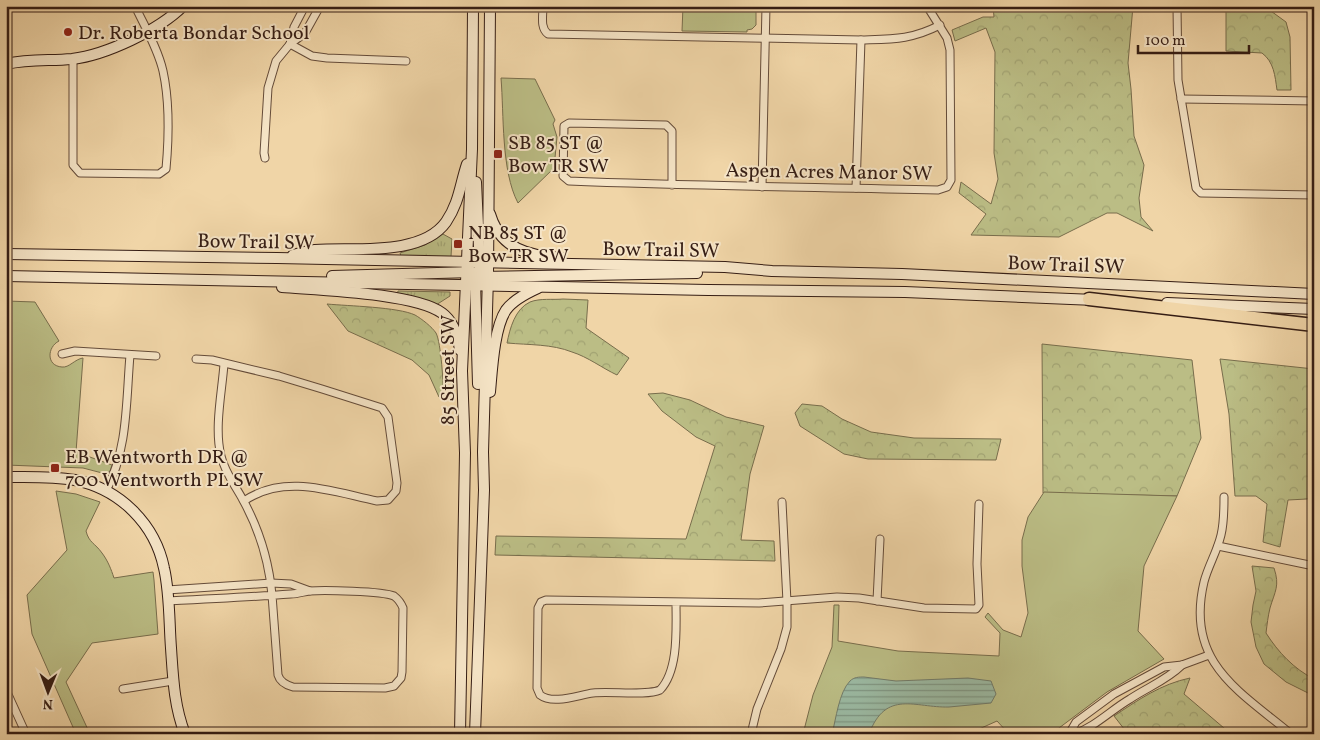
<svg xmlns="http://www.w3.org/2000/svg" width="1320" height="740" font-family="Vollkorn,serif">
  <style>
    .grass { fill: url(#grass-tufts); stroke: #786d4c }
    .forest { fill: url(#forest-crowns); stroke: #786d4c }
    .park { fill: #bbbd85; stroke: #786d4c }
    .water { fill: url(#water-rules); stroke: #727b69 }
    .lines { fill: none; stroke-linecap: round; stroke-linejoin: round }
    .street-casing { stroke: #644b39; stroke-width: 9 }
    .secondary-casing { stroke: #351d14; stroke-width: 12 }
    .highway-casing { stroke: #351d14; stroke-width: 15 }
    .street { stroke: #f5e4c6; stroke-width: 7 }
    .secondary { stroke: #f5e4c6; stroke-width: 10 }
    .highway { stroke: #f0d5a7; stroke-width: 12 }
    .poi-dot { fill: #8f2418; stroke: #f5e4c6; stroke-width: 2 }
    .labels { text-anchor: middle; stroke-width: 4; stroke-linejoin: round; paint-order: stroke }
    .poi-label { font-size: 20px; fill: #351d14; stroke: #f5e4c6; text-anchor: start }
    .street-label { font-size: 20px; fill: #351d14; stroke: #f5e4c6 }
  </style>
  <defs>
    <pattern id="grass-tufts" width="24" height="20" patternUnits="userSpaceOnUse" patternTransform="scale(1.25)"><rect width="24" height="20" fill="#bbbd85"/><path d="M3 7l-1-3M5 7V3M7 7l1-3M15 17l-1-3M17 17v-4M19 17l1-3" fill="none" stroke="#a1a272"/></pattern>
    <pattern id="forest-crowns" width="20" height="18" patternUnits="userSpaceOnUse" patternTransform="scale(1.25)"><rect width="20" height="18" fill="#bbbd85"/><path d="M2 6a3 3 0 1 1 6 0M12 15a3 3 0 1 1 6 0" fill="none" stroke="#a1a272"/></pattern>
    <pattern id="water-rules" width="6" height="5" patternUnits="userSpaceOnUse" patternTransform="scale(1.25)"><rect width="6" height="5" fill="#9bb9a2"/><path d="M0 2.5h6" fill="none" stroke="#7f9683"/></pattern>
  </defs>
  <rect width="100%" height="100%" fill="#f0d5a7"/>
  <filter id="stains"><feTurbulence type="fractalNoise" baseFrequency=".004" numOctaves="4"/><feColorMatrix values="0 0 0 0 .2 0 0 0 0 .09 0 0 0 0 .02 0 0 0 .5 -.17"/></filter>
  <radialGradient id="worn" r=".72"><stop offset=".6" stop-color="#630" stop-opacity="0"/><stop offset="1" stop-color="#630" stop-opacity=".3"/></radialGradient>
  <g class="grass">
    <polygon points="441,233 452,239 451,257 401,256 400,253 425,245"/>
    <polygon points="398,291 450,292 450,296 436,305 397,295"/>
  </g>
  <g class="forest">
    <polygon points="993,6 1133,6 1128,63 1131,89 1134,136 1144,165 1139,198 1141,217 1153,231 1117,213 1107,213 1059,237 971,235 986,214 959,193 961,182 991,204 998,179 994,153 995,52 986,28 955,41 952,30 983,17 994,17"/>
    <path d="M1226,6H1264L1286,22L1290,37L1291,90H1277C1275,76 1274,62 1262,53L1226,51Z"/>
    <path d="M563,299L588,300L586,328L629,358L617,375C602,368 588,357 572,352C552,344 529,345 507,343C510,328 515,309 530,302C540,298 553,300 563,299Z"/>
    <path d="M327,304C348,306 398,307 415,315C422,319 432,327 436,333C441,342 444,387 443,398L439,397L429,375L412,360L348,331Z"/>
    <polygon points="1042,344 1192,360 1201,438 1177,496 1043,493"/>
    <polygon points="1220,359 1314,369 1314,497 1307,499 1288,500 1280,547 1263,542 1267,504 1256,496 1235,496 1229,414"/>
    <polygon points="663,393 690,400 726,417 764,426 750,474 741,540 774,541 775,561 495,555 496,536 686,539 715,446 696,437 662,411 648,394"/>
    <polygon points="802,404 822,406 842,419 871,432 914,438 1001,439 996,460 868,459 844,454 800,426 795,413"/>
    <path d="M1252,566L1274,568C1280,586 1275,591 1270,608C1268,616 1267,625 1266,633C1278,652 1294,669 1314,679V696L1286,682L1264,664L1256,647L1251,622L1253,605L1256,591Z"/>
    <path d="M1190,678L1184,694L1231,734H1128L1114,716C1138,700 1161,684 1190,678Z"/>
  </g>
  <g class="park">
    <polygon points="683,6 756,6 756,25 752,29 747,30 747,32 682,31"/>
    <path d="M501,78L535,79L555,120L553,124L557,137L554,168L518,203C501,171 504,114 501,78Z"/>
    <path d="M6,301L35,302L59,341C47,347 46,366 62,367C69,368 75,359 83,358L76,452L112,465L110,471L106,474L83,468L6,465Z"/>
    <path d="M56,491L76,494L100,502L86,531C89,543 95,543 102,553C108,561 111,569 114,578L153,572L154,580L158,634L92,643L66,682L90,734H76L32,634L27,595L67,550Z"/>
    <polygon points="1044,492 1177,496 1144,566 1138,631 1164,659 1107,692 1051,734 1009,734 997,721 968,734 803,734 813,695 832,647 834,605 839,605 838,641 898,651 999,656 1000,633 985,617 988,613 1003,630 1021,637 1028,613 1022,566 1022,540 1028,517"/>
  </g>
  <path class="water" d="M864,677L896,681L968,678L991,681L996,694L991,703C977,704 963,706 949,707C915,708 886,689 869,734H832C836,719 839,692 850,681C854,677 859,677 864,677Z"/>
  <g class="lines">
    <defs>
      <g id="street">
        <path d="M543,6C543,16 540,28 548,34L861,40C892,39 911,40 940,25"/>
        <polyline points="1177,6 1178,80 1196,188 1201,193 1314,195"/>
        <polyline points="290,44 312,56 327,58 406,61"/>
        <polyline points="290,44 294,27 305,6"/>
        <path d="M73,59V165L80,173L159,174L166,169C169,136 170,103 163,71C158,49 145,27 135,6"/>
        <polyline points="1181,99 1314,101"/>
        <polyline points="265,158 264,153 268,88 276,61 290,44 305,33 320,6"/>
        <path d="M672,185V131L666,125L569,123L564,126L563,176L569,181C692,186 815,187 938,190L947,187L951,180L950,50L947,38L927,6"/>
        <polyline points="762,187 766,6"/>
        <polyline points="856,188 861,40"/>
        <polyline points="62,354 75,351 156,356"/>
        <path d="M196,359L212,360L279,376L322,389L382,408L388,417L397,483L396,491L388,500L377,501C333,492 285,473 244,501"/>
        <path d="M106,491C128,449 126,402 130,355"/>
        <path d="M1224,497C1224,510 1224,523 1221,535C1217,552 1208,566 1204,582C1185,662 1238,690 1291,734"/>
        <polyline points="1218,546 1314,566"/>
        <polyline points="167,590 271,583 291,584 310,591"/>
        <path d="M168,601C209,599 250,597 291,594C297,594 303,592 309,591C324,590 382,591 394,596C398,599 401,603 403,608L402,672L401,678L394,686L385,688L293,687C286,685 280,682 278,675L272,595C269,562 259,529 243,500C235,485 225,473 221,456C214,428 222,392 224,364"/>
        <polyline points="877,601 880,539"/>
        <path d="M676,602C676,628 679,670 660,690C646,696 611,691 593,693C578,695 553,705 540,695L537,688L538,608L541,602L546,600L759,603L837,597L859,598L924,608L976,609L979,605L977,564L979,504"/>
        <polyline points="123,689 173,681"/>
        <polyline points="6,690 26,734"/>
        <polyline points="751,734 757,709 781,649 787,627 787,602 782,502"/>
        <polyline points="1069,734 1076,722 1114,694 1164,667 1182,665 1209,655"/>
        <path d="M1074,734C1095,727 1111,710 1130,699C1148,687 1167,680 1182,665"/>
      </g>
      <g id="secondary">
        <path d="M6,64C30,59 49,61 72,59C106,55 159,30 183,6"/>
        <polyline points="476,182 480,269"/>
        <path d="M490,214C500,249 529,256 561,258"/>
        <polyline points="6,254 277,258 725,267 772,271 902,274 1314,294"/>
        <path d="M293,255C300,253 308,251 315,250C353,247 421,257 446,222C459,203 460,185 467,164"/>
        <polyline points="6,276 708,290 905,292 1095,300"/>
        <polyline points="332,276 473,272"/>
        <polyline points="475,281 478,384"/>
        <polyline points="466,285 473,278 480,277 697,273"/>
        <path d="M282,287C318,290 415,293 442,313C453,321 458,336 460,350"/>
        <polyline points="1167,303 1314,309"/>
        <path d="M490,392C492,370 494,328 506,310C513,300 527,293 538,288"/>
        <path d="M6,477C29,477 52,476 75,480C120,489 155,524 164,568C170,594 169,622 171,648C173,677 174,706 185,734"/>
        <polyline points="460,734 465,453 462,371 472,149 473,6"/>
        <polyline points="475,734 484,490 483,452 488,276 490,6"/>
      </g>
      <polyline id="highway" points="1089,299 1314,325"/>
    </defs>
    <use href="#street" class="street-casing"/>
    <use href="#secondary" class="secondary-casing"/>
    <use href="#highway" class="highway-casing"/>
    <use href="#street" class="street"/>
    <use href="#secondary" class="secondary"/>
    <use href="#highway" class="highway"/>
  </g>
  <g class="poi-dot">
    <circle cx="68" cy="32" r="5"/>
    <rect x="493" y="149" width="10" height="10" rx="2.5"/>
    <rect x="453" y="239" width="10" height="10" rx="2.5"/>
    <rect x="50" y="463" width="10" height="10" rx="2.5"/>
  </g>
  <g class="labels">
    <g class="poi-label">
      <text x="78" y="39">Dr. Roberta Bondar School</text>
      <text x="508" y="149">SB 85 ST @<tspan x="508" dy="23">Bow TR SW</tspan></text>
      <text x="468" y="239">NB 85 ST @<tspan x="468" dy="23">Bow TR SW</tspan></text>
      <text x="65" y="463">EB Wentworth DR @<tspan x="65" dy="23">700 Wentworth PL SW</tspan></text>
    </g>
    <g class="street-label">
      <text transform="translate(829 171) rotate(1)" y="7">Aspen Acres Manor SW</text>
      <text transform="translate(256 241) rotate(1)" y="7">Bow Trail SW</text>
      <text transform="translate(661 249) rotate(1)" y="7">Bow Trail SW</text>
      <text transform="translate(1066 264) rotate(2)" y="7">Bow Trail SW</text>
      <text transform="translate(447 370) rotate(-90)" y="7">85 Street SW</text>
    </g>
  </g>
  <rect width="1320" height="740" fill="none" stroke="#f0d5a7" stroke-width="25"/>
  <rect x="8" y="8" width="1305" height="725" fill="none" stroke="#351d14" stroke-width="2.5"/>
  <rect x="12" y="12" width="1295" height="715" fill="none" stroke="#351d14"/>
  <g transform="translate(48 692) rotate(181)" stroke="#f5e4c6" stroke-width="4" paint-order="stroke">
  <path d="M0-4L9 19L0 12L-9 19Z" fill="#351d14"/>
  <text y="-8" font-size="14" font-weight="bold" text-anchor="middle" fill="#351d14">N</text>
  </g>
  <path d="M1138 45v8h111v-8" fill="none" stroke="#351d14" stroke-width="2.5"/>
  <text x="1145" y="45" font-size="15" fill="#351d14" stroke="#f5e4c6" stroke-width="4" paint-order="stroke">100 m</text>
  <rect width="100%" height="100%" filter="url(#stains)"/>
  <rect width="100%" height="100%" fill="url(#worn)"/>
</svg>
